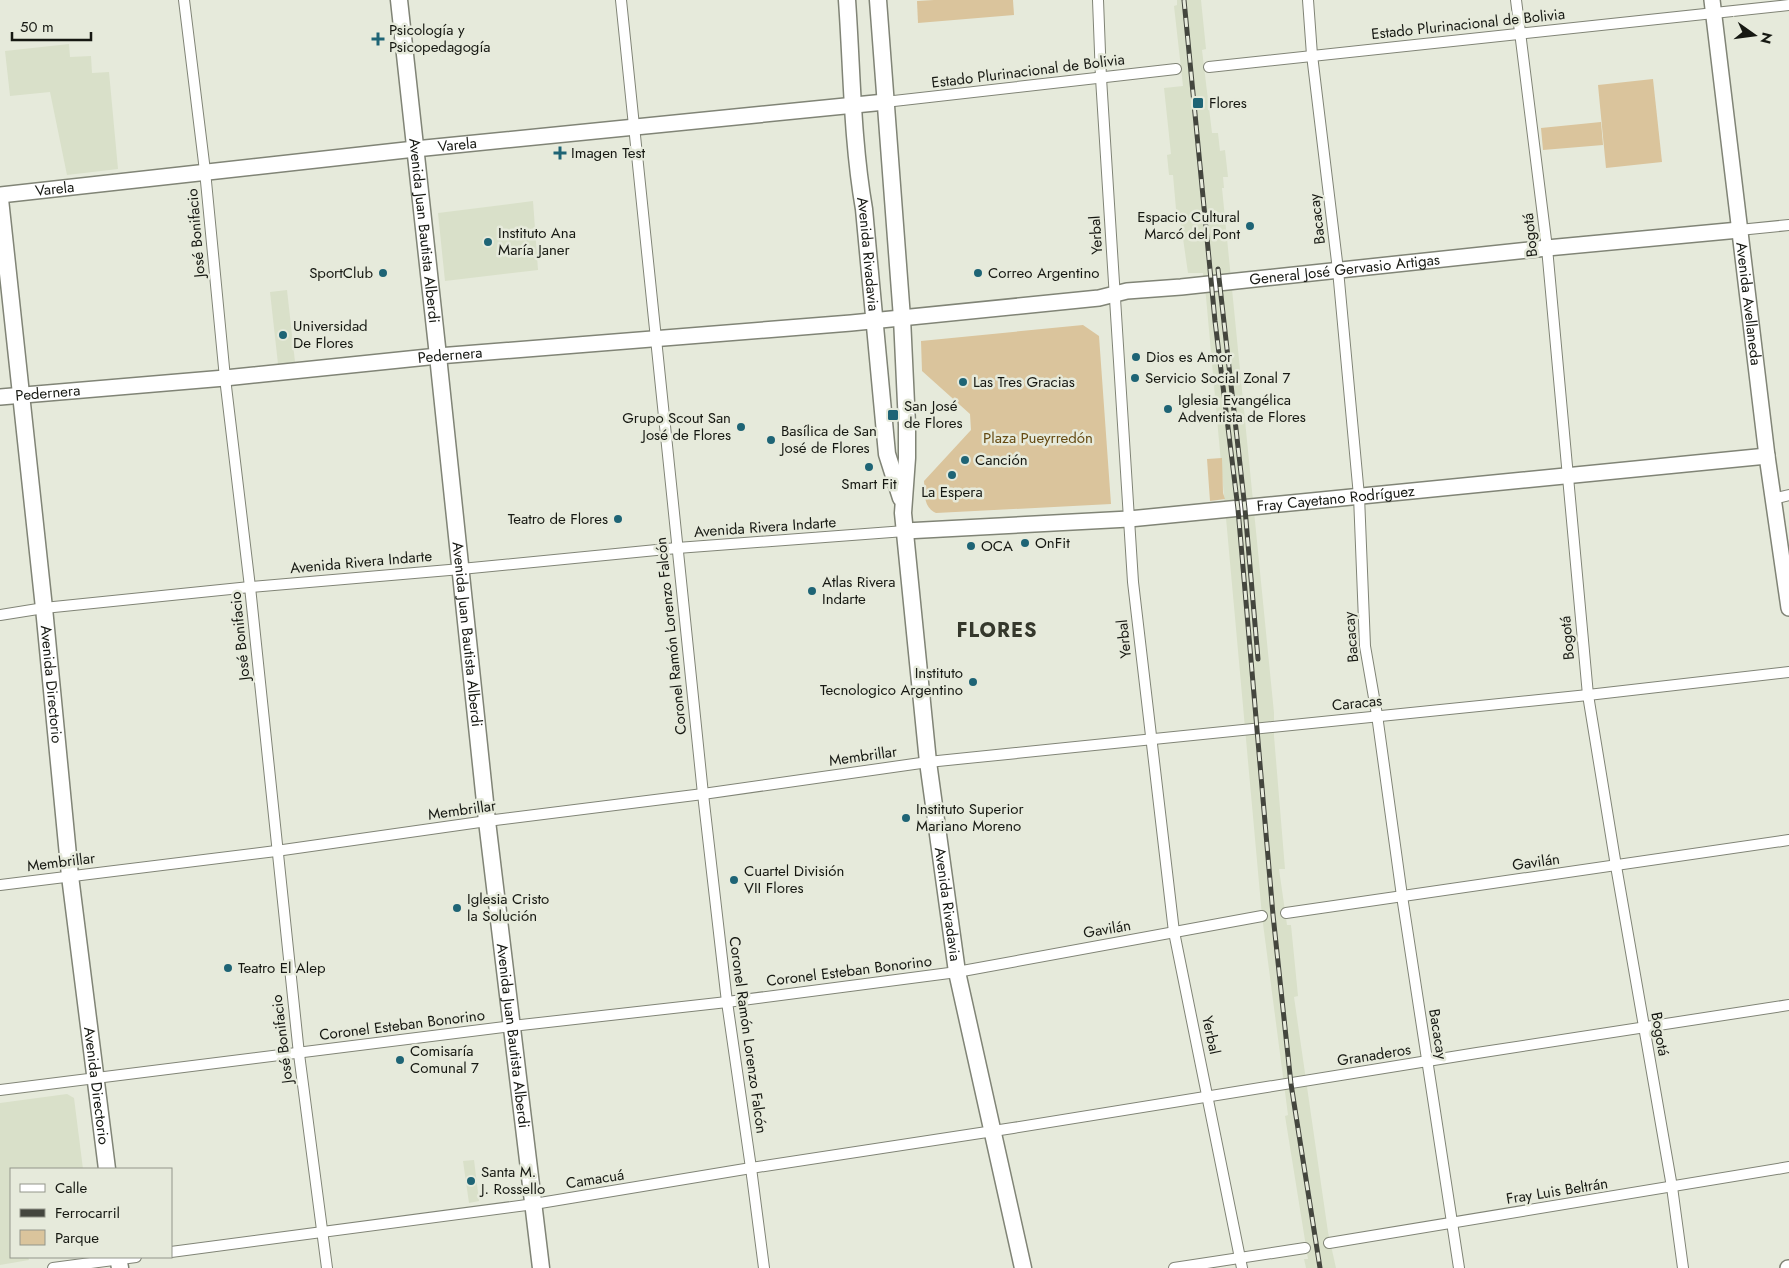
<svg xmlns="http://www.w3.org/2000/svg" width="1789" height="1268" font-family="Jost,sans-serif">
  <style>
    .built { fill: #d9e0c9 }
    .green { fill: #dac49c }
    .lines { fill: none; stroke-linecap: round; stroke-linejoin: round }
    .street-casing { stroke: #808476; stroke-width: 12 }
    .secondary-casing { stroke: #808476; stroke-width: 18 }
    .primary-casing { stroke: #808476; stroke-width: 19 }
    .street { stroke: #fff; stroke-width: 10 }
    .secondary { stroke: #fff; stroke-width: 15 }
    .primary { stroke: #fff; stroke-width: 16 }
    .rail-casing { stroke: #44463e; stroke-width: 5 }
    .rail { stroke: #e6eadb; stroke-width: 3; stroke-dasharray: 9; stroke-linecap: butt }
    .poi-dot { fill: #1e6475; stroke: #e6eadb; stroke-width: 2 }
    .labels { text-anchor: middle; stroke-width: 5; stroke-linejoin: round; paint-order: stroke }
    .street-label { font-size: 15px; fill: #161812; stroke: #e6eadb }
    .poi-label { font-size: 15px; fill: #161812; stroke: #e6eadb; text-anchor: start }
    .park-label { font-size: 15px; fill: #654a12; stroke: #e6eadb }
    .district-label { font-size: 20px; font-weight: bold; letter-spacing: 1px; fill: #35382c; stroke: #e6eadb }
  </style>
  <rect width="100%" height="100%" fill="#e6eadb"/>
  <g class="built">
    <polygon points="1177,0 1201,0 1206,49 1202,50 1212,133 1218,133 1220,151 1225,150 1228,177 1223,177 1224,188 1222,188 1274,713 1274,736 1285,869 1279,869 1287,925 1291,925 1298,996 1294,997 1328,1232 1336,1268 1306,1268 1304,1259 1308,1259 1285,1116 1288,1115 1262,916 1206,297 1203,273 1188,273 1179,211 1176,209 1173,175 1169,175 1167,155 1171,154 1164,88 1183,86 1174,6 1177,5"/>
    <polygon points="69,44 70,57 91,56 92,73 109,72 118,169 67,175 50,92 10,96 5,51"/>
    <polygon points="533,201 538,270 445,281 438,213"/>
    <polygon points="287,290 295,362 278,364 270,292"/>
    <polygon points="67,1094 74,1098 83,1169 11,1169 11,1257 28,1257 29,1260 0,1265 0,1103"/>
    <polygon points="474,1160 479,1201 469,1203 463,1161"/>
  </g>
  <g class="green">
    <polygon points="934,0 1013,0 1014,15 918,23 917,1"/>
    <polygon points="1653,79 1662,162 1606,168 1598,85"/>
    <polygon points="1601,122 1603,145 1543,150 1541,128"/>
    <path d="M1083,325L1099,336L1111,504L936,513C923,507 925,494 924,481L971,430L970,414L922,371L921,341Z"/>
    <polygon points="1222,458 1223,493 1225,499 1210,501 1207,459"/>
  </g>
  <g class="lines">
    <defs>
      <g id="street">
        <polyline points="184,0 205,171 225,378 250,587 299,1054 327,1268"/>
        <polyline points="621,0 703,794 727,1002 751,1168 764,1268"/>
        <polyline points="1098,0 1101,78 1133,582 1174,932 1242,1268"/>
        <polyline points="1308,0 1312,55 1338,270 1359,496 1365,646 1377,715 1402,896 1459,1268"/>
        <polyline points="1516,0 1547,248 1588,695 1616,866 1672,1187 1683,1268"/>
        <polyline points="1209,67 1789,5"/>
        <polyline points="885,102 1176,69"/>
        <polyline points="1739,230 1789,225"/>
        <polyline points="1773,499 1789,495"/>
        <polyline points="0,615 44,608 250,587 461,569 677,548 905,531"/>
        <polyline points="0,885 276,851 487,821 703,794 928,762 1588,695 1789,672"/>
        <polyline points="1286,913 1789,840"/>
        <polyline points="0,1090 512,1026 727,1002 957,972 1262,916"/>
        <polyline points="1329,1243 1789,1167"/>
        <polyline points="171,1252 534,1204 751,1168 1013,1128 1477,1053 1789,1005"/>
        <polyline points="53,1268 136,1257"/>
        <polyline points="1174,1268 1305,1248"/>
      </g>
      <g id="secondary">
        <path id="s1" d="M1712,0L1767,456L1789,608"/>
        <path id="s2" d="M0,195L415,149L885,102"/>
        <path id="s3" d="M0,397L225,378L438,356L851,323L1099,298L1127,291L1181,287L1547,248L1739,230"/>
        <path id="s4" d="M905,531L1129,519L1767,456"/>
        <polyline points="1788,1268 1789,1268"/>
      </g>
      <g id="primary">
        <path id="s5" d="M399,0L438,356L487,821L541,1268"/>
        <path id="s6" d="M847,0C852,70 852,140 864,209L887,454L901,498"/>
        <path id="s7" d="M878,0L902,318L907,425V458L903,513L928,762L957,972L1023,1268"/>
        <path id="s8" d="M0,199L44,608L70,876L107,1169"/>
        <polyline points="118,1257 120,1268"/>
      </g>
    </defs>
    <use href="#street" class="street-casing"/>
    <use href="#secondary" class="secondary-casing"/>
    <use href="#primary" class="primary-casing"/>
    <use href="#street" class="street"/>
    <use href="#secondary" class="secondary"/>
    <use href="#primary" class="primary"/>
    <defs>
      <g id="rail">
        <polyline points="1184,0 1215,321 1238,509 1273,915 1291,1084 1320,1268"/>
        <polyline points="1218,269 1245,509 1258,659"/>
      </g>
    </defs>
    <use href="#rail" class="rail-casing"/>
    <use href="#rail" class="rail"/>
  </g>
  <g class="poi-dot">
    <path d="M375.5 31.5h5v5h5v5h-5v5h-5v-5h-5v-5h5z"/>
    <rect x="1192" y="97" width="12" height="12" rx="2.5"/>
    <path d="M557.5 145.5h5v5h5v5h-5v5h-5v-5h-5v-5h5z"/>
    <circle cx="1250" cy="226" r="5"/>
    <circle cx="488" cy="242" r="5"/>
    <circle cx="383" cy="273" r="5"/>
    <circle cx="978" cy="273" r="5"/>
    <circle cx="283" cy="335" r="5"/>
    <circle cx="1136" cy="357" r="5"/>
    <circle cx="1135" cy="378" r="5"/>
    <circle cx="963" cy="382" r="5"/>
    <circle cx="1168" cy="409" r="5"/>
    <rect x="887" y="409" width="12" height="12" rx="2.5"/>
    <circle cx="741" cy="427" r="5"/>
    <circle cx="771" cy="440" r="5"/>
    <circle cx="965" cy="460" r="5"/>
    <circle cx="869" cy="467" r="5"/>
    <circle cx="952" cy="475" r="5"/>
    <circle cx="618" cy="519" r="5"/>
    <circle cx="1025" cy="543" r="5"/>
    <circle cx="971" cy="546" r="5"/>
    <circle cx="812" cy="591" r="5"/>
    <circle cx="973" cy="682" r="5"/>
    <circle cx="906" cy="818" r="5"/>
    <circle cx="734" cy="880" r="5"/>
    <circle cx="457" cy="908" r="5"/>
    <circle cx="228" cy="968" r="5"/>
    <circle cx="400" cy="1060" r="5"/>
    <circle cx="471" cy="1181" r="5"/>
  </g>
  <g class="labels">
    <g class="street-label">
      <text transform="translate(1468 24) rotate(-6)" y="5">Estado Plurinacional de Bolivia</text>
      <text transform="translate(1028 71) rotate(-7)" y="5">Estado Plurinacional de Bolivia</text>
      <text dy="5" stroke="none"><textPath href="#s2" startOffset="460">Varela</textPath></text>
      <text dy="5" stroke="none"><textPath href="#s2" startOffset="55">Varela</textPath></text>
      <text transform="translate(1317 219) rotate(-97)" y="5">Bacacay</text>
      <text dy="5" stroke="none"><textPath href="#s5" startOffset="232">Avenida Juan Bautista Alberdi</textPath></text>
      <text transform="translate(196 233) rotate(-95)" y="5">José Bonifacio</text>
      <text transform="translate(1096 235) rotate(-94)" y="5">Yerbal</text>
      <text transform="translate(1530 235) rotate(-96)" y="5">Bogotá</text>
      <text dy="5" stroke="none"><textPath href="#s6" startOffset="255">Avenida Rivadavia</textPath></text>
      <text dy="5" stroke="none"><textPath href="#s3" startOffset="1351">General José Gervasio Artigas</textPath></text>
      <text dy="5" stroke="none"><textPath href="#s1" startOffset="306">Avenida Avellaneda</textPath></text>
      <text dy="5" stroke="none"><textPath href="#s3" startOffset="452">Pedernera</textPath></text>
      <text dy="5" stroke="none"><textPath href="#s3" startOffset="48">Pedernera</textPath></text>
      <text dy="5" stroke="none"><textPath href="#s4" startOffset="432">Fray Cayetano Rodríguez</textPath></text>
      <text transform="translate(765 527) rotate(-4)" y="5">Avenida Rivera Indarte</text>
      <text transform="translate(361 562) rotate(-5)" y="5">Avenida Rivera Indarte</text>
      <text dy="5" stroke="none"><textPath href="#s5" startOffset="638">Avenida Juan Bautista Alberdi</textPath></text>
      <text transform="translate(240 636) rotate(-96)" y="5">José Bonifacio</text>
      <text transform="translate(671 636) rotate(-96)" y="5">Coronel Ramón Lorenzo Falcón</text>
      <text transform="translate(1351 637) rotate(-95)" y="5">Bacacay</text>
      <text transform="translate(1567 638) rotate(-95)" y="5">Bogotá</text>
      <text transform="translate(1124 639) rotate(-96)" y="5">Yerbal</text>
      <text dy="5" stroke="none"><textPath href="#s8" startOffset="488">Avenida Directorio</textPath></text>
      <text transform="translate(1357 703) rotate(-6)" y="5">Caracas</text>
      <text transform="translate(863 756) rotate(-8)" y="5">Membrillar</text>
      <text transform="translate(462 810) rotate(-8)" y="5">Membrillar</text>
      <text transform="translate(61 862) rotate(-7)" y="5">Membrillar</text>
      <text transform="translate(1536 862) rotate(-8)" y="5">Gavilán</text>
      <text dy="5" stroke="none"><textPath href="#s7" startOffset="908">Avenida Rivadavia</textPath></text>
      <text transform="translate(1107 929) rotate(-10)" y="5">Gavilán</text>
      <text transform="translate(849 971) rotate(-7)" y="5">Coronel Esteban Bonorino</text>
      <text transform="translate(402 1025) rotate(-7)" y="5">Coronel Esteban Bonorino</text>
      <text transform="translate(1438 1034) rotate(81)" y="5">Bacacay</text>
      <text transform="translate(1660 1034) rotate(80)" y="5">Bogotá</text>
      <text transform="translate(748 1035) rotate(82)" y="5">Coronel Ramón Lorenzo Falcón</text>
      <text transform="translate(1211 1035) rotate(78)" y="5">Yerbal</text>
      <text dy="5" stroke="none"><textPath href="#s5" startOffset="1042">Avenida Juan Bautista Alberdi</textPath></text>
      <text transform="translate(282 1039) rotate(-97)" y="5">José Bonifacio</text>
      <text transform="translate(1374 1055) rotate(-9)" y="5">Granaderos</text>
      <text dy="5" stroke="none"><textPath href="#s8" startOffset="892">Avenida Directorio</textPath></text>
      <text transform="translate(595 1179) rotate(-9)" y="5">Camacuá</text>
      <text transform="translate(1557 1191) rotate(-9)" y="5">Fray Luis Beltrán</text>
    </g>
    <g class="poi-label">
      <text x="389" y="35">Psicología y<tspan x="389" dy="17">Psicopedagogía</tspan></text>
      <text x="1209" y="108">Flores</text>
      <text x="571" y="158">Imagen Test</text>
      <text x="1240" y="222" text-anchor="end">Espacio Cultural<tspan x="1240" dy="17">Marcó del Pont</tspan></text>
      <text x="498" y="238">Instituto Ana<tspan x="498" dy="17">María Janer</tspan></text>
      <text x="373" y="278" text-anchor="end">SportClub</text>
      <text x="988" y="278">Correo Argentino</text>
      <text x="293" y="331">Universidad<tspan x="293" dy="17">De Flores</tspan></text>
      <text x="1146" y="362">Dios es Amor</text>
      <text x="1145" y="383">Servicio Social Zonal 7</text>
      <text x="973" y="387">Las Tres Gracias</text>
      <text x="1178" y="405">Iglesia Evangélica<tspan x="1178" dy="17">Adventista de Flores</tspan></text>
      <text x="904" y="411">San José<tspan x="904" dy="17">de Flores</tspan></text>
      <text x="731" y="423" text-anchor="end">Grupo Scout San<tspan x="731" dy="17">José de Flores</tspan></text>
      <text x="781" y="436">Basílica de San<tspan x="781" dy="17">José de Flores</tspan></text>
      <text x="975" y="465">Canción</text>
      <text x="869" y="489" text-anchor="middle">Smart Fit</text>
      <text x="952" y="497" text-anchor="middle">La Espera</text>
      <text x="608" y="524" text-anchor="end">Teatro de Flores</text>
      <text x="1035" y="548">OnFit</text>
      <text x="981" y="551">OCA</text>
      <text x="822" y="587">Atlas Rivera<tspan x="822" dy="17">Indarte</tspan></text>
      <text x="963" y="678" text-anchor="end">Instituto<tspan x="963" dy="17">Tecnologico Argentino</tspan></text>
      <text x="916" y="814">Instituto Superior<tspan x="916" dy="17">Mariano Moreno</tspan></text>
      <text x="744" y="876">Cuartel División<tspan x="744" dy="17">VII Flores</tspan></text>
      <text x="467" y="904">Iglesia Cristo<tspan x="467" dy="17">la Solución</tspan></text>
      <text x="238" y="973">Teatro El Alep</text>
      <text x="410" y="1056">Comisaría<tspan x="410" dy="17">Comunal 7</tspan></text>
      <text x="481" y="1177">Santa M.<tspan x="481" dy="17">J. Rossello</tspan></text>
    </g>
    <g class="park-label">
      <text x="1038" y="443">Plaza Pueyrredón</text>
    </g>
    <g class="district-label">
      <text x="997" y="637">FLORES</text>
    </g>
  </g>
  <rect x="10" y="1168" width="162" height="90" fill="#e6eadb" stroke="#93968b"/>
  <rect x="20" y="1184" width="25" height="8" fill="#ffffff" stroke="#93968b"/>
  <text x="55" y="1193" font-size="15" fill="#161812">Calle</text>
  <rect x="20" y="1209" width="25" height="8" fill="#44463e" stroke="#93968b"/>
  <text x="55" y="1218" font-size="15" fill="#161812">Ferrocarril</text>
  <rect x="20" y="1230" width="25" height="15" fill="#dac49c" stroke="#93968b"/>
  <text x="55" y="1243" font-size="15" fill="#161812">Parque</text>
  <g transform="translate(1754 35) rotate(104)" stroke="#e6eadb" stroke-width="4" paint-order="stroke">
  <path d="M0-4L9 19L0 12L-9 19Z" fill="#161812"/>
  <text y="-8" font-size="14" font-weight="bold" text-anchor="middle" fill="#161812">N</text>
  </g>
  <path d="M12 32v8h79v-8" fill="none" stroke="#161812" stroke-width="2.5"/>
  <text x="20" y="32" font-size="15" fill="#161812" stroke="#e6eadb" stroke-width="4" paint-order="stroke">50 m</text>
</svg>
